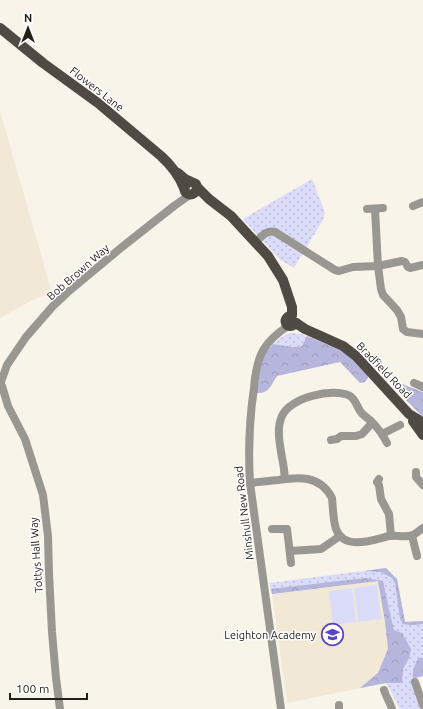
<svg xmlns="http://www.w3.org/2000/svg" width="423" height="709" font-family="Ubuntu,sans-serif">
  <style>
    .built { fill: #f1e8d6 }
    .green { fill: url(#green-dots) }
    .forest { fill: url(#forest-crowns) }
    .pitch { fill: #dbdcfa }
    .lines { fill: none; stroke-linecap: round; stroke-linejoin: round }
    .minor { stroke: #999792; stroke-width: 8 }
    .major { stroke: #4f4b44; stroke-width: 10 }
    .labels { text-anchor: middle; stroke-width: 3; stroke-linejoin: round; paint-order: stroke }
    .street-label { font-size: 11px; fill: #211f1b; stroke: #fff }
    .poi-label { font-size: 11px; fill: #211f1b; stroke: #fff; text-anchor: end }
  </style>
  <defs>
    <pattern id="green-dots" width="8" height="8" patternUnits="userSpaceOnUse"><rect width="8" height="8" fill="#dbdcfa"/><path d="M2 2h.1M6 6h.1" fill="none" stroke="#bcbcd6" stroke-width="1.8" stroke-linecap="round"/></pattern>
    <pattern id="forest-crowns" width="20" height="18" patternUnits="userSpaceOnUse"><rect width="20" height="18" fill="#b6b6dc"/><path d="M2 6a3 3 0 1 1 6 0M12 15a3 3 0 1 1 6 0" fill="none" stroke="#9c9cbc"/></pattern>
  </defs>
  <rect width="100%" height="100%" fill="#f9f4e9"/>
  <g class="built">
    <polygon points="0,111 52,293 34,299 18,308 0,318"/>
    <polygon points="378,581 385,621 388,649 378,673 360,688 287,703 272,594"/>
  </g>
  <g class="green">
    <polygon points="312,179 325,212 323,220 294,268 279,259 243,219"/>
    <path d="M291,333L301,334L307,336L302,346L293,347L273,344C279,339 283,335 291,333Z"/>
    <polygon points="386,568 397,579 405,622 423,621 423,676 414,679 423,709 400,709 386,683 360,688 378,673 388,649 385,621 378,581 272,594 269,583"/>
  </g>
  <g class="forest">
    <path d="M307,336L340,350L353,359L368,374V378L365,382L360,383L340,362L277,376C271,385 269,394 257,393C260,375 259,358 273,344L293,347L302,346Z"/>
    <polygon points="402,384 423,392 423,416 421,415 398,392"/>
    <polygon points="386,568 397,579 405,622 423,621 423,624 410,625 403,624 400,619 395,583 392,578 381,572 364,571"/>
    <polygon points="365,578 383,581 390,614 394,630 402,633 411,649 409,658 403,669 402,683 386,683 360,688 378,673 388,649 385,621 378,581 272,594 271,589"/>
    <path d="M419,658H423V676L413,678C412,671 414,665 419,658Z"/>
  </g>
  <g class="pitch">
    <polygon points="377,585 381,619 358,622 354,588"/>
    <polygon points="352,588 356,622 333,625 329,591"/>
  </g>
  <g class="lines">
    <g class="minor">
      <polyline points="413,206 423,202"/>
      <polyline points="367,209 383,208"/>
      <polyline points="375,209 378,266 381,289 383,295 397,310 401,317 403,329 407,332 423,334"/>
      <path d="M255,243C262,236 266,230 275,232L335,270L339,271L353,267L378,266L402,261L405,262L408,267L410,268L423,265"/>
      <polyline points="1,382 7,365 26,337 53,306 68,292 122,247 174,206 191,194"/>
      <polyline points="414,383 423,387"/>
      <polyline points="2,386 8,406 25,439 43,495 48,536 49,573 52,632 56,678 60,709"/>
      <polyline points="382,434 400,425"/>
      <polyline points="331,440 337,439 341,436 356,436 362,434 372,423"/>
      <polyline points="416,472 416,477 423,485"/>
      <path d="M285,479C284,472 284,465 282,458C280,444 276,429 282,416C289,398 333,387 350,396C355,399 357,406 360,411C363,415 367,418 371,421C378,428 383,435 387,443"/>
      <polyline points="379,479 377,482 379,485 381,499 389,514 391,536"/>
      <path d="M250,483C260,482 269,481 278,480C300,477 320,475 332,498C333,508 333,520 336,529C344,551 373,540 389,536C396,535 406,538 413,535C417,533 420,530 423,528"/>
      <polyline points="272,529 287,529 291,563"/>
      <polyline points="412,536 417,556"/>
      <polyline points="290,551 321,549 340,536"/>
      <polyline points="415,682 423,705"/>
      <path d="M384,690C386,697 390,702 392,709"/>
      <polyline points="339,705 339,709"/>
      <path d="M281,709L250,483C248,449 249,421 254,388C255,375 257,360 264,349C269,340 279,332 288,326"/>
    </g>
    <g class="major">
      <path d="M0,28L43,63L98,103L161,156C172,166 179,175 184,188"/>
      <polyline points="178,173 185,179 196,184 197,187 209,199 231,216 268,256 283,280 292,307 292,315"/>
      <path d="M187,183C178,194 196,200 197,187"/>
      <path d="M292,315C280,318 287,332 296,323"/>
      <polyline points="296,323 305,329 343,346 356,356 409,414 419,420 423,425"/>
      <polyline points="413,421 423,435"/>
    </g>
  </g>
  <defs>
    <symbol id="school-ring" viewBox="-11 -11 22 22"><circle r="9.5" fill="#fff" stroke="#5946be" stroke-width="1.5"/><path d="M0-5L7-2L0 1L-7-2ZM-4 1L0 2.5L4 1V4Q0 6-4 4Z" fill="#5946be"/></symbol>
  </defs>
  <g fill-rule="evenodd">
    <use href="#school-ring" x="320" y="622" width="25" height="25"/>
  </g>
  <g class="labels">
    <g class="street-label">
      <text transform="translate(97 89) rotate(38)" y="4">Flowers Lane</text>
      <text transform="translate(78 272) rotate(-41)" y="4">Bob Brown Way</text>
      <text transform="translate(384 370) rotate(46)" y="4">Bradfield Road</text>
      <text transform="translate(244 513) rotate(-97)" y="4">Minshull New Road</text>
      <text transform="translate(36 555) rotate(-94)" y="4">Tottys Hall Way</text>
    </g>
    <g class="poi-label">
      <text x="316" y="639">Leighton Academy</text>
    </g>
  </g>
  <g transform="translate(28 28)" stroke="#ffffff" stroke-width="3" paint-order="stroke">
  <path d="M0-3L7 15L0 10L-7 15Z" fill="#211f1b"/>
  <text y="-6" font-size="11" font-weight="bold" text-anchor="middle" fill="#211f1b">N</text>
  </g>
  <path d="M10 693v6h77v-6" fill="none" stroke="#211f1b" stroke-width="2"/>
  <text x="16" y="693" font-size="12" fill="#211f1b" stroke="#ffffff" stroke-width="3" paint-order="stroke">100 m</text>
</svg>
